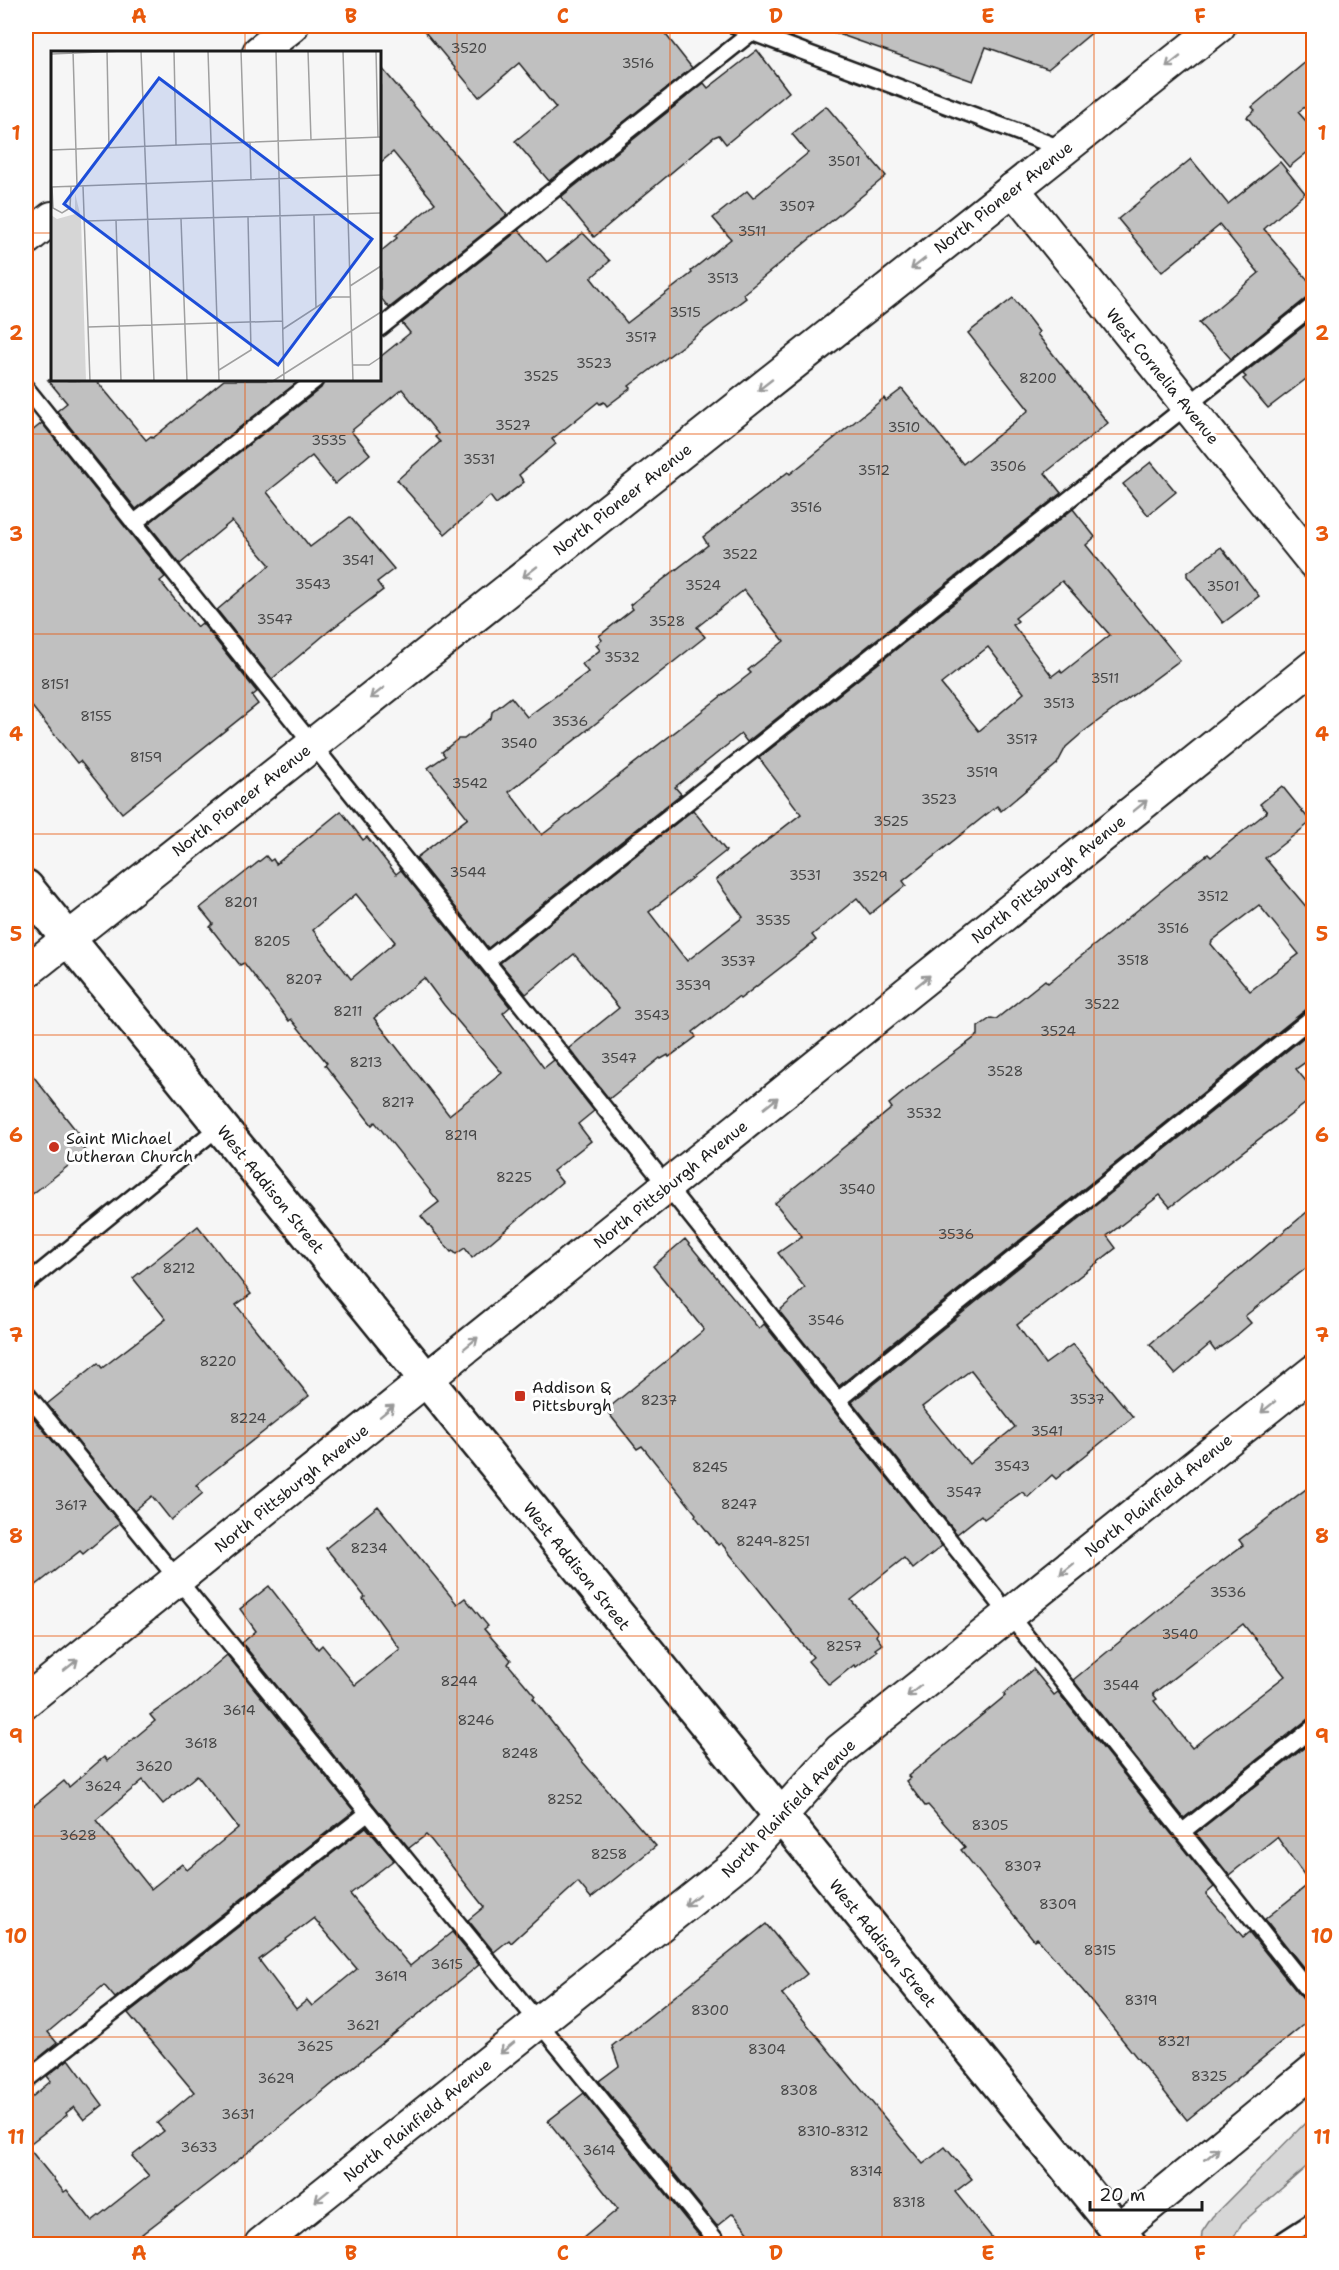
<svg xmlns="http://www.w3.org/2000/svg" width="1339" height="2270" font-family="'Shantell Sans',sans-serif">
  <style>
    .green { fill: #d6d6d6; stroke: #797979; stroke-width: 1.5 }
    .building { fill: #c0c0c0; stroke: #1c1c1c; stroke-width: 1.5; fill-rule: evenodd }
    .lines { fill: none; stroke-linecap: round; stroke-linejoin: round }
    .service-casing { stroke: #1c1c1c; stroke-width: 20 }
    .minor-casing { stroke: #1c1c1c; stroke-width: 36 }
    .tertiary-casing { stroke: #1c1c1c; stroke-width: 38 }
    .service { stroke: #fff; stroke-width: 15 }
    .minor { stroke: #fff; stroke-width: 32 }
    .tertiary { stroke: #fff; stroke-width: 33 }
    .oneway { stroke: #999 }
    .grid { fill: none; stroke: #e8590c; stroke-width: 1.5; stroke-opacity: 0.55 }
    .poi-dot { fill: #c8321e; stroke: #fff; stroke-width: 2 }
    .labels { text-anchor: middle; stroke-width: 6; stroke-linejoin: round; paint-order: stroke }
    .number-label { font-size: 14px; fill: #454545 }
    .street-label { font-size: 16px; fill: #1c1c1c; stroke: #fff }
    .poi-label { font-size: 16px; fill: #1c1c1c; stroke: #fff; text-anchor: start }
    .inset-road { fill: none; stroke: #9f9f9f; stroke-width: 1.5 }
    .view { fill: #1d4ed8; fill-opacity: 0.15; stroke: #1d4ed8; stroke-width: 3 }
    .inset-edge { fill: none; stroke: #1c1c1c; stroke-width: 3 }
    .neatline { fill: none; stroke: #e8590c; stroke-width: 2 }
    .grid-label { font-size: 20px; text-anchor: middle; font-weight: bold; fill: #e8590c }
  </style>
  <rect width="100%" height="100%" fill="#f6f6f6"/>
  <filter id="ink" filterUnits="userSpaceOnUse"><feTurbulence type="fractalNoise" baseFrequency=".0167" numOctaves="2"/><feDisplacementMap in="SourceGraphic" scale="12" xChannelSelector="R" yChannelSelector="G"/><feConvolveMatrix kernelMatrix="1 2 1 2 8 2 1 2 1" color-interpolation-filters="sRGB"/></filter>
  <g filter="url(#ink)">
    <polygon class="green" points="1313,2115 1313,2161 1242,2223 1232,2241 1225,2244 1201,2244 1202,2232 1212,2217"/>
    <g class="building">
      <polygon points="420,26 659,26 692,68 549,181 515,141 556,108 519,63 479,97"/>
      <polygon points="828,26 1100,26 1048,69 986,47 973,81 827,30"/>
      <polygon points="757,50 789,92 726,144 719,135 714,137 594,237 561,197 704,83 708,88"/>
      <polygon points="1314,55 1314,100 1298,112 1314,130 1314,147 1289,167 1247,117 1255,110 1252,107"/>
      <polygon points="380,66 507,215 389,308 380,297 380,252 397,238 395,236 435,203 393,152 380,163"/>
      <polygon points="826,106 886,176 743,294 746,298 629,386 631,388 607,406 604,402 600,404 598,402 552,439 556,444 519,475 524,482 496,504 490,496 445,534 397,480 440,442 435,437 438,434 402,389 351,431 370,454 335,484 312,456 267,492 310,547 350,517 394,569 377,582 383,590 329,631 272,679 217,610 270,565 232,521 180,564 148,524 321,388 325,380 380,380 380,357 410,333 402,323 519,230 547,262 583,233 610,261 591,278 627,323 692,273 691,271 731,239 713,218 747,191 753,198 808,153 792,134"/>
      <polygon points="1191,159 1228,204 1280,162 1305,193 1264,229 1314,287 1314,295 1308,297 1231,359 1199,323 1259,273 1220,225 1162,272 1118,219"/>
      <path d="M1013,298L1039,332L1037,334L1108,423L1045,473L1061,493L747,742L741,734L675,787L681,794L488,948L416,858L468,818L428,768L445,756L442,752L458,739H464L491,718L492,712L511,697L527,717L588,672L582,664L600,650L596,645L602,640L599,636L633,609L630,605L708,545L703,537L788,472L790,474L884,398L886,401L902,389L963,464L1029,410L968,333ZM744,590L784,641L748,670L751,673L542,835L509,792L705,637L697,627Z"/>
      <polygon points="1314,318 1314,373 1268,408 1243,379 1246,377 1243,374"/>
      <polygon points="48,380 96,380 146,440 151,436 153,438 224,380 300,380 136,509 57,411 67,403"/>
      <polygon points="42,423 165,577 160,581 197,627 202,623 257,692 252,696 258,704 122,813 80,761 77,763 26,699 26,436"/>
      <polygon points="1151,462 1176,492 1148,515 1123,484"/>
      <path d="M1073,509L1095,537L1086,545L1180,660L1082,733L1066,747L1057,764L1001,811L997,806L903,881L906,885L870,914L857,898L812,935L816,940L740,999L738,997L693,1032L696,1037L669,1057L668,1055L661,1059L660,1058L609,1099L569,1048L619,1008L574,954L526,994L500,963L693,810L726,851L649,912L687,961L743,917L716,880L801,814L759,758ZM1062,581L1110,635L1062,673L1060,670L1052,676L1013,625L1018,621L1015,618ZM988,647L1024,693L979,731L941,684Z"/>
      <polygon points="1221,547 1259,596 1223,623 1187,576 1187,573"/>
      <path d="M1282,786L1311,822L1265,858L1314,916V1006L1308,1008L839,1386L779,1311L805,1288L778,1253L802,1236L775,1203L892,1108L889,1104L922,1077L978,1035V1027L991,1018L996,1019L1045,980L1048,983L1183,873L1208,854L1211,857L1267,812L1260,804ZM1259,905L1299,954L1250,991L1211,944L1212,941Z"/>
      <path d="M341,811L363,840L367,837L396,874L401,870L510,1007L503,1013L544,1068L554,1060L594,1111L578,1124L591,1141L553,1171L562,1182L472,1258L465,1248L456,1254L453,1251L451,1252L421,1216L439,1202L375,1122L372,1125L325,1065L327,1063L291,1019L289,1021L244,963L240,965L224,945L210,927L213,924L200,908L266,856L270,861L273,859L276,864ZM356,894L395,942L351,979L313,930ZM424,978L444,1005L502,1073L449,1115L374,1018Z"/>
      <path d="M1314,1029V1056L1296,1069L1314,1091V1097L1170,1207L1160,1195L1107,1236L1116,1248L1017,1325L1045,1364L1073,1344L1133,1417L1056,1479L1052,1475L1028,1497L1022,1492L984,1519L981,1515L957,1534L852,1402ZM971,1370L1015,1427L969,1464L922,1407Z"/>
      <polygon points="26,1067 78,1133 73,1137 86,1152 26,1199"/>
      <polygon points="1314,1206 1314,1262 1245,1316 1251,1323 1237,1335 1215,1351 1210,1344 1175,1374 1150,1344"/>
      <polygon points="198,1226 251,1294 236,1305 309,1396 196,1485 203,1493 171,1520 152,1496 134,1511 47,1404 98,1363 102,1368 166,1319 133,1278"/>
      <polygon points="685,1239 759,1329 764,1324 942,1546 913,1569 904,1558 851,1600 878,1632 876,1636 882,1644 875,1649 877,1651 856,1667 854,1665 829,1685 808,1661 813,1657 756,1586 721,1543 718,1545 695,1516 696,1514 642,1446 637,1449 606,1410 704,1330 653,1266"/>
      <polygon points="32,1416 120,1523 83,1554 80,1551 26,1593 26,1421"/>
      <path d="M1314,1483V1717L1308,1719L1184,1818L1073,1680L1184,1589L1243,1545L1239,1540ZM1243,1624L1285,1676L1192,1748L1154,1701L1157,1699L1153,1694Z"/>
      <polygon points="378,1506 457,1604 465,1598 488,1626 484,1629 511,1660 508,1664 535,1696 533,1698 581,1760 656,1846 591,1898 578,1882 511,1943 509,1940 494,1952 468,1920 484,1907 431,1840 426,1835 409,1848 242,1643 256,1631 240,1609 269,1586 318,1649 322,1645 355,1685 400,1649 363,1599 365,1597 326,1548"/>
      <path d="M227,1655L354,1811L115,1998L104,1985L48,2032L57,2043L35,2061L26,2050V1812L64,1781L69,1787L104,1757L107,1761L155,1721L150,1715L187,1689ZM197,1775L238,1828L187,1870L182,1864L151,1889L96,1820L143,1780L163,1804Z"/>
      <polygon points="1033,1669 1054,1695 1058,1692 1214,1887 1206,1894 1243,1937 1249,1932 1306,2003 1314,2007 1314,2016 1187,2120 1084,1992 1037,1938 1034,1940 961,1850 965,1847 928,1805 925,1806 906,1781 910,1778 908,1776 1005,1696 1004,1694"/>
      <polygon points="1314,1740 1314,1981 1265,1919 1310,1883 1277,1837 1229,1875 1196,1833"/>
      <path d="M366,1827L394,1860L350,1894L410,1966L452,1932L479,1965L251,2150L129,2244H26V2102L51,2081L47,2076L69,2059L103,2105L84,2120L74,2107L66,2113L67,2115L27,2146L64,2192L67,2190L92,2221L149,2176L132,2156L164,2131L157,2123L194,2092L128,2013ZM314,1918L357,1969L312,2006L307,2000L296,2009L259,1960Z"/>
      <polygon points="766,1924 807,1974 782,1994 923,2164 945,2147 972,2179 955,2192 997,2244 758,2244 733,2213 717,2226 599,2081 619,2066 612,2046"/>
      <polygon points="584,2093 701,2238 692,2244 576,2244 618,2209 548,2121"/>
    </g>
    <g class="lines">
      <defs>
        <g id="service">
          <polyline points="735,26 1063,149"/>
          <polyline points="380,328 752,32"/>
          <polyline points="26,388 667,1186 1314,1997"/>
          <polyline points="134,523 315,380"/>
          <polyline points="487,961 1314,305"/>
          <polyline points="26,1284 220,1126"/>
          <polyline points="26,1393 719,2244"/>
          <polyline points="838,1400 1314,1016"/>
          <polyline points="1182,1832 1314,1727"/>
          <polyline points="26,2080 368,1813"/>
          <polyline points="1277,2244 1314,2220"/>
        </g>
        <g id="minor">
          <polyline points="259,52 292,26"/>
          <polyline points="1013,189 1314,563"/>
          <polyline points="26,239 52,218"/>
          <polyline points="26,972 1219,26"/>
          <polyline points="26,1701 1314,666"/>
          <polyline points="1118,2231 1314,2070"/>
          <polyline points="261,2244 738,1863 840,1750 1314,1371"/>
        </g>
        <polyline id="tertiary" points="26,887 1129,2244"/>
      </defs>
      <use href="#service" class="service-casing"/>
      <use href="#minor" class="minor-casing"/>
      <use href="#tertiary" class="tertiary-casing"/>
      <use href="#service" class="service"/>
      <use href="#minor" class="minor"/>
      <use href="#tertiary" class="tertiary"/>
    </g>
    <defs><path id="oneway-shaft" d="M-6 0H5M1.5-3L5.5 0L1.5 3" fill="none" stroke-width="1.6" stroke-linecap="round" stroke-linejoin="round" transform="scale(1.5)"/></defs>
    <g class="oneway">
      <use href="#oneway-shaft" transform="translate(1173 62) rotate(142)"/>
      <use href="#oneway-shaft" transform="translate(918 264) rotate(142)"/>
      <use href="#oneway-shaft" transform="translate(765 385) rotate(142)"/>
      <use href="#oneway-shaft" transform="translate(530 572) rotate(142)"/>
      <use href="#oneway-shaft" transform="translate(377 693) rotate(142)"/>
      <use href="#oneway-shaft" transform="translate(1140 806) rotate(-39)"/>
      <use href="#oneway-shaft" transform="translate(923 981) rotate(-39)"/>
      <use href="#oneway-shaft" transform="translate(771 1103) rotate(-39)"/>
      <use href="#oneway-shaft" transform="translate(471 1343) rotate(-39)"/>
      <use href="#oneway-shaft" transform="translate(1268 1407) rotate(141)"/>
      <use href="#oneway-shaft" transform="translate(387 1411) rotate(-39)"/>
      <use href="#oneway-shaft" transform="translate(1067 1569) rotate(141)"/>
      <use href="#oneway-shaft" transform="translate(71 1665) rotate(-39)"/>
      <use href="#oneway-shaft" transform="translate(914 1691) rotate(141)"/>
      <use href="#oneway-shaft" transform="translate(692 1900) rotate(141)"/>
      <use href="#oneway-shaft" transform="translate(507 2048) rotate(141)"/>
      <use href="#oneway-shaft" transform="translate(1212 2154) rotate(-40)"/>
      <use href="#oneway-shaft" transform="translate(322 2196) rotate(141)"/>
    </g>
  </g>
  <path class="grid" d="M245,26V52M457,26V2244M670,26V2244M882,26V2244M1094,26V2244M26,233H52M380,233H1314M245,380V2244M26,434H1314M26,634H1314M26,834H1314M26,1035H1314M26,1235H1314M26,1436H1314M26,1636H1314M26,1836H1314M26,2037H1314"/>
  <g class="poi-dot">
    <circle cx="54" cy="1147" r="6"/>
    <rect x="514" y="1390" width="12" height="12" rx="3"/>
  </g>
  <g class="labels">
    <g class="number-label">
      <text x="469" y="53">3520</text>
      <text x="638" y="68">3516</text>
      <text x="844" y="166">3501</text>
      <text x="797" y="211">3507</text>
      <text x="752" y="236">3511</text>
      <text x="723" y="283">3513</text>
      <text x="685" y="317">3515</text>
      <text x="641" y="342">3517</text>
      <text x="594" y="368">3523</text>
      <text x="541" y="381">3525</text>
      <text x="1038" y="383">8200</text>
      <text x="513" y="430">3527</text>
      <text x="904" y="432">3510</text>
      <text x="329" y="445">3535</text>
      <text x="479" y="464">3531</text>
      <text x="1008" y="471">3506</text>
      <text x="874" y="475">3512</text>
      <text x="806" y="512">3516</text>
      <text x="740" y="559">3522</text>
      <text x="358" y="565">3541</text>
      <text x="313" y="589">3543</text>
      <text x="703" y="590">3524</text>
      <text x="1223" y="591">3501</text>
      <text x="275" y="624">3547</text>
      <text x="667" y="626">3528</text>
      <text x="622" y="662">3532</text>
      <text x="1105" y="683">3511</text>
      <text x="55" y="689">8151</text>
      <text x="1059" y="708">3513</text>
      <text x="96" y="721">8155</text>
      <text x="570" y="726">3536</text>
      <text x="1022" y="744">3517</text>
      <text x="519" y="748">3540</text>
      <text x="146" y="762">8159</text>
      <text x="982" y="777">3519</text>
      <text x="470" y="788">3542</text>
      <text x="939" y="804">3523</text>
      <text x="891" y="826">3525</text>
      <text x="468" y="877">3544</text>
      <text x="805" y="880">3531</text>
      <text x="870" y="881">3529</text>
      <text x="1213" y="901">3512</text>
      <text x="241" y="907">8201</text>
      <text x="773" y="925">3535</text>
      <text x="1173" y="933">3516</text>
      <text x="272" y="946">8205</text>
      <text x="1133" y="965">3518</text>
      <text x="738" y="966">3537</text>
      <text x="304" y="984">8207</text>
      <text x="693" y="990">3539</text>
      <text x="1102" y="1009">3522</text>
      <text x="348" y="1016">8211</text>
      <text x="652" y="1020">3543</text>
      <text x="1058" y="1036">3524</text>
      <text x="619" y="1063">3547</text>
      <text x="366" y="1067">8213</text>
      <text x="1005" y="1076">3528</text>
      <text x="398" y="1107">8217</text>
      <text x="924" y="1118">3532</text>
      <text x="461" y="1140">8219</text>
      <text x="514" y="1182">8225</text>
      <text x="857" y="1194">3540</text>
      <text x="956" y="1239">3536</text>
      <text x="179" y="1273">8212</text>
      <text x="826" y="1325">3546</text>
      <text x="218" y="1366">8220</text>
      <text x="1087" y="1404">3537</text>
      <text x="659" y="1405">8237</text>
      <text x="248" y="1423">8224</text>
      <text x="1047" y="1436">3541</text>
      <text x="1012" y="1471">3543</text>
      <text x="710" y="1472">8245</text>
      <text x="964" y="1497">3547</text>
      <text x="739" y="1509">8247</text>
      <text x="71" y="1510">3617</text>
      <text x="773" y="1546">8249-8251</text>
      <text x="369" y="1553">8234</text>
      <text x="1228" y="1597">3536</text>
      <text x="1180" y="1639">3540</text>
      <text x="844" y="1651">8257</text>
      <text x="459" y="1686">8244</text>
      <text x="1121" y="1690">3544</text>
      <text x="239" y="1715">3614</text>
      <text x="476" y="1725">8246</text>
      <text x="201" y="1748">3618</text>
      <text x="520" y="1758">8248</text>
      <text x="154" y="1771">3620</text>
      <text x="103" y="1791">3624</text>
      <text x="565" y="1804">8252</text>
      <text x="990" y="1830">8305</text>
      <text x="78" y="1840">3628</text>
      <text x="609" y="1859">8258</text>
      <text x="1023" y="1871">8307</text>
      <text x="1058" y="1909">8309</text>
      <text x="1100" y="1955">8315</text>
      <text x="447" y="1969">3615</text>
      <text x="391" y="1981">3619</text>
      <text x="1141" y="2005">8319</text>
      <text x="710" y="2015">8300</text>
      <text x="363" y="2030">3621</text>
      <text x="1174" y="2046">8321</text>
      <text x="315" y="2051">3625</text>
      <text x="767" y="2054">8304</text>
      <text x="1209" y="2081">8325</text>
      <text x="276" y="2083">3629</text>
      <text x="799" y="2095">8308</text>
      <text x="238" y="2119">3631</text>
      <text x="833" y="2136">8310-8312</text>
      <text x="199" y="2152">3633</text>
      <text x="599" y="2155">3614</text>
      <text x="866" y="2176">8314</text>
      <text x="909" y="2207">8318</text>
    </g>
    <g class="street-label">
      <text transform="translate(1003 197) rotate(-38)" y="6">North Pioneer Avenue</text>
      <text transform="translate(1163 376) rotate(51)" y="6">West Cornelia Avenue</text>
      <text transform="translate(622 499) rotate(-38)" y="6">North Pioneer Avenue</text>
      <text transform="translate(241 800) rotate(-38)" y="6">North Pioneer Avenue</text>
      <text transform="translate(1048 879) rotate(-39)" y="6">North Pittsburgh Avenue</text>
      <text transform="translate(670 1184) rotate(-39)" y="6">North Pittsburgh Avenue</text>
      <text transform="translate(271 1189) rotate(51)" y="6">West Addison Street</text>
      <text transform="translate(291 1488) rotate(-39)" y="6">North Pittsburgh Avenue</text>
      <text transform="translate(1158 1495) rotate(-39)" y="6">North Plainfield Avenue</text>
      <text transform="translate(577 1566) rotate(51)" y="6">West Addison Street</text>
      <text transform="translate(788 1808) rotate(-46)" y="6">North Plainfield Avenue</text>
      <text transform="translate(883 1943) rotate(51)" y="6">West Addison Street</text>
      <text transform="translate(417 2120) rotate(-39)" y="6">North Plainfield Avenue</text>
    </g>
    <g class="poi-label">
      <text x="66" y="1144">Saint Michael<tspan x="66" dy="18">Lutheran Church</tspan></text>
      <text x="532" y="1393">Addison &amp;<tspan x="532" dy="18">Pittsburgh</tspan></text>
    </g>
  </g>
  <g transform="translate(51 51)">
    <rect width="330" height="330" fill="#f6f6f6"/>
    <path d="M24,142L30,167L35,330H0V164L6,168L24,163Z" fill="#d6d6d6"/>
    <path class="inset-road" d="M22,0L26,135M56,0L58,97M90,0L103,330M123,0L125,94M157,0L168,330M190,0L193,92M225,0L233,330M257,0L260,89M292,0L302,330M325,0L327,87M0,3L72,0M199,91L200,129M0,99L330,86M32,135L39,330M0,136L330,124M1,136L2,157L11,162L19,157L20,136M263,164L265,257M130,168L136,330M65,169L70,330M34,170L330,162M299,235L330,215M37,276L232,270M232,278L281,246H299M301,314H318L330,306M168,319L200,299L197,166M222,330L330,261"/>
    <path class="view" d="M108,27L321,188L227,314L13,153Z"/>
    <rect width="330" height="330" class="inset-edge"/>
  </g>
  <rect width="1339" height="2270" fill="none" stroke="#fff" stroke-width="66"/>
  <path d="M1090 2201v9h112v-9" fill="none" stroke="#1c1c1c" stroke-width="3"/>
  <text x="1099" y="2201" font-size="18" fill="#1c1c1c" stroke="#ffffff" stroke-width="4.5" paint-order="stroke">20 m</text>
  <rect x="33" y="33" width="1273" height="2204" class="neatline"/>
  <g class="grid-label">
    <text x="139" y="23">A</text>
    <text x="351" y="23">B</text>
    <text x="563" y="23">C</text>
    <text x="776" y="23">D</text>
    <text x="988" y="23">E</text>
    <text x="1200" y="23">F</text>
    <text x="16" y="140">1</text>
    <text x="1322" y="140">1</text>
    <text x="16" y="340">2</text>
    <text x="1322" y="340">2</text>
    <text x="16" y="541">3</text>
    <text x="1322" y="541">3</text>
    <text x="16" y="741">4</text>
    <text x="1322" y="741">4</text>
    <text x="16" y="941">5</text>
    <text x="1322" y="941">5</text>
    <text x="16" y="1142">6</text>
    <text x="1322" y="1142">6</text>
    <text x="16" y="1342">7</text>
    <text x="1322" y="1342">7</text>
    <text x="16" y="1543">8</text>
    <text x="1322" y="1543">8</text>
    <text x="16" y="1743">9</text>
    <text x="1322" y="1743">9</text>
    <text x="16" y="1943">10</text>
    <text x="1322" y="1943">10</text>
    <text x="16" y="2144">11</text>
    <text x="1322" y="2144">11</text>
    <text x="139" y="2260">A</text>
    <text x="351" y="2260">B</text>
    <text x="563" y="2260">C</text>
    <text x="776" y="2260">D</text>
    <text x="988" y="2260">E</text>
    <text x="1200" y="2260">F</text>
  </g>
</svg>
